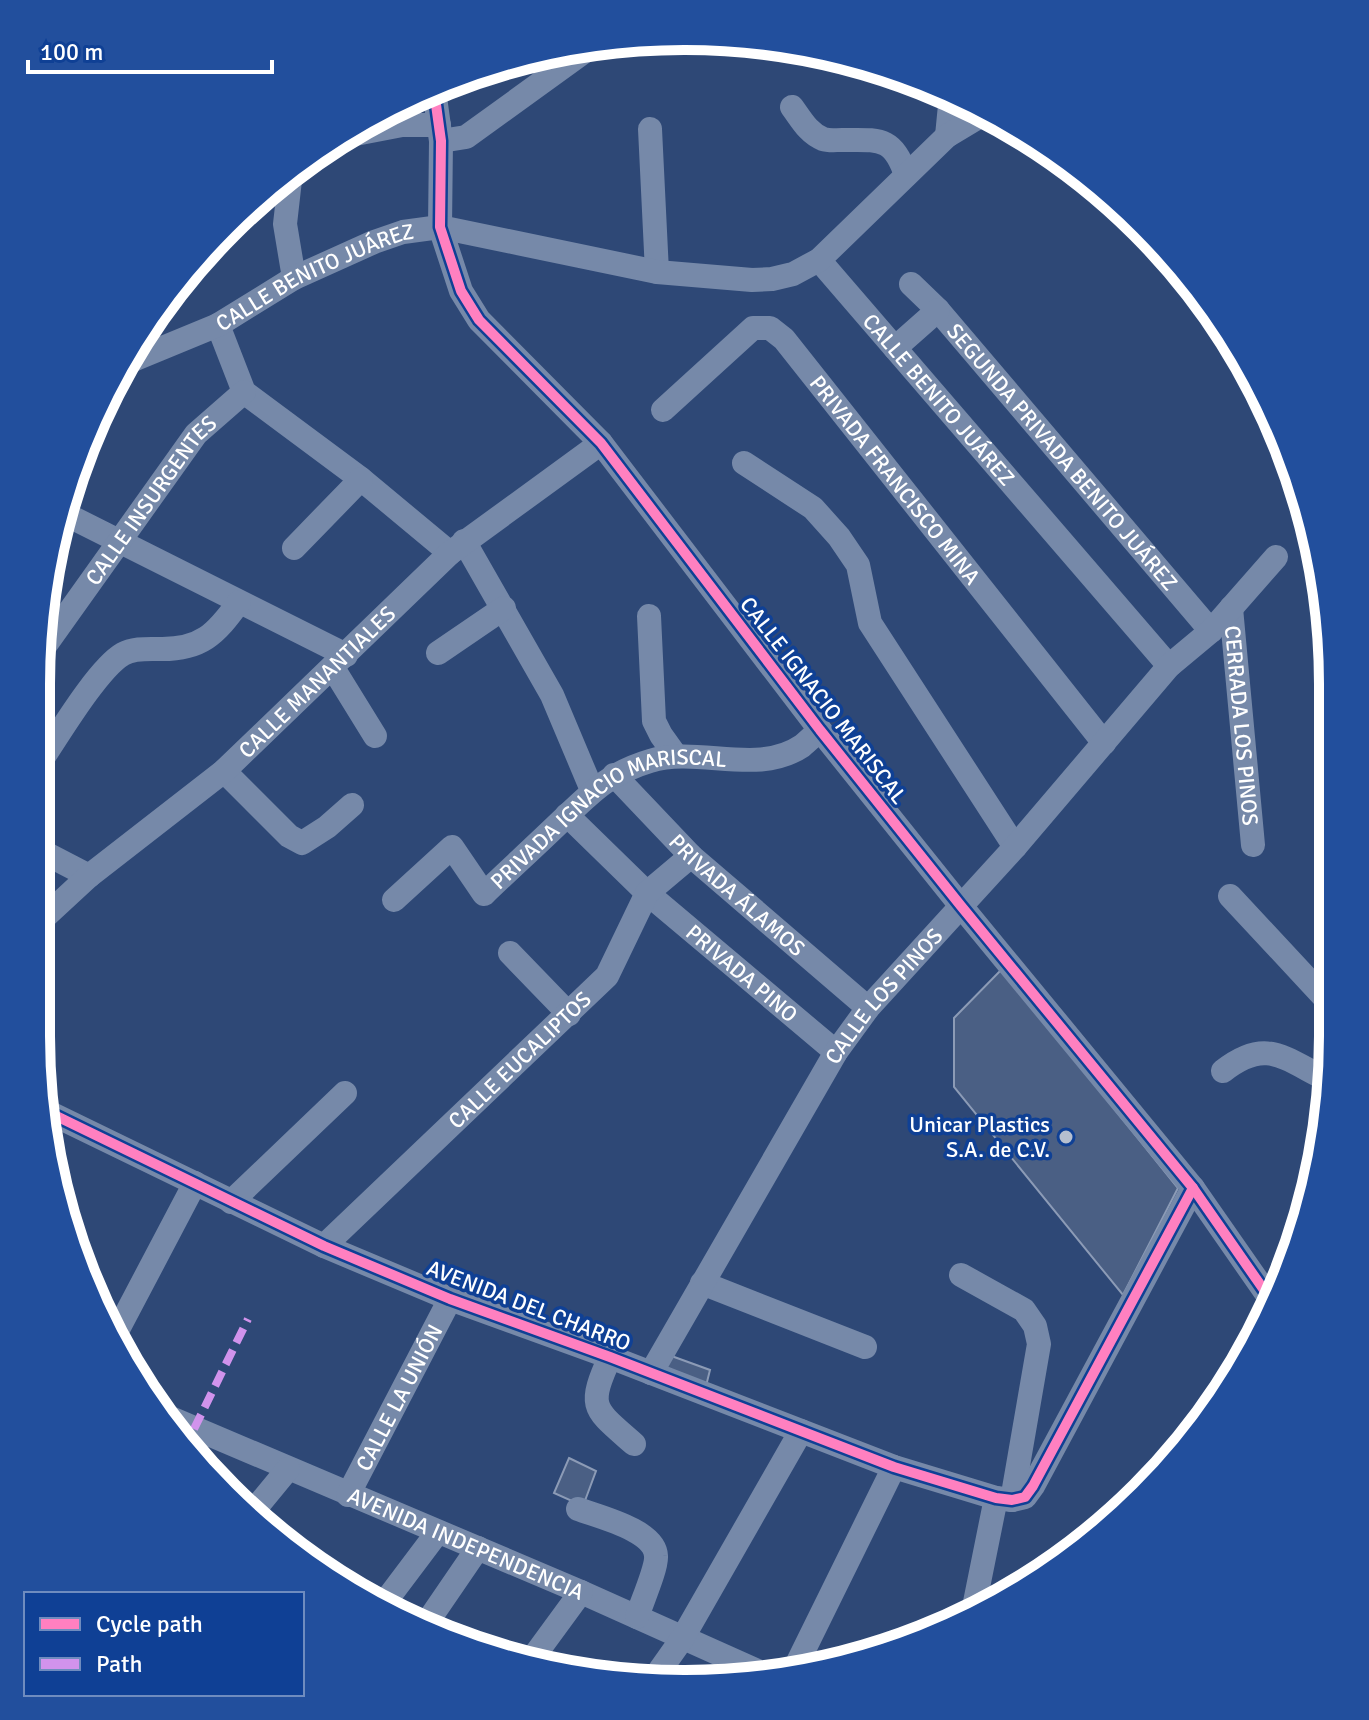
<svg xmlns="http://www.w3.org/2000/svg" width="1369" height="1720" font-family="Signika,sans-serif">
  <style>
    .building { fill: #4a5f84; stroke: #8c9bb6; stroke-width: 2 }
    .lines { fill: none; stroke-linecap: round; stroke-linejoin: round }
    .minor { stroke: #7689a9; stroke-width: 24 }
    .rail { stroke: #7989a9; stroke-width: 5; stroke-dasharray: 14 6; stroke-linecap: butt }
    .quiet { stroke: #d193ec; stroke-width: 8; stroke-dasharray: 16 8; stroke-linecap: butt }
    .cycleway-casing { stroke: #0f4095; stroke-width: 15 }
    .cycleway { stroke: #ff80c0; stroke-width: 10 }
    .poi-dot { fill: #b6bfcf; stroke: #0f4095; stroke-width: 3 }
    .labels { text-anchor: middle; stroke-width: 7; stroke-linejoin: round; paint-order: stroke }
    .street-label { font-size: 22px; fill: #fff; stroke: #0f4095 }
    .poi-label { font-size: 22px; fill: #fff; stroke: #0f4095; text-anchor: end }
    .rim { fill: none; stroke: #fff; stroke-width: 10 }
  </style>
  <rect width="100%" height="100%" fill="#2e4876"/>
  <g class="building">
    <polygon points="1002,969 1178,1188 1123,1295 954,1087 954,1018"/>
    <polygon points="666,1354 710,1370 706,1386 659,1367"/>
    <polygon points="569,1458 596,1471 583,1506 554,1493"/>
  </g>
  <g class="lines">
    <g class="minor">
      <polyline points="434,90 441,141 440,227 461,291 479,320 601,443 820,730 961,906 1193,1188 1273,1303"/>
      <path d="M792,107C801,119 808,133 823,139C829,141 835,140 842,140C879,140 893,136 906,175"/>
      <polyline points="650,129 657,272"/>
      <polyline points="345,136 402,125 439,125"/>
      <polyline points="947,136 951,95"/>
      <polyline points="441,141 466,137 596,43"/>
      <polyline points="290,180 285,224 294,278"/>
      <path id="s1" d="M819,260L1169,666"/>
      <path id="s2" d="M911,284L938,310L1211,631"/>
      <polyline points="218,325 244,392 361,479 450,553"/>
      <polyline points="895,348 938,310"/>
      <path id="s3" d="M121,365L218,325L294,278L374,242L403,232L440,227L657,272L752,280L772,279L793,274L819,260L947,136L987,112"/>
      <path id="s4" d="M663,410L753,328H770L784,339L1104,743"/>
      <polyline points="744,463 813,508 839,537 858,565 870,623 1015,847"/>
      <polyline points="63,513 346,655"/>
      <polyline points="464,541 552,695 592,790"/>
      <polyline points="294,548 361,479"/>
      <path id="s5" d="M1231,608L1253,845"/>
      <polyline points="649,616 654,721 661,735 676,756"/>
      <polyline points="438,653 504,608"/>
      <path id="s6" d="M37,657L196,434L244,392"/>
      <polyline points="333,668 375,736"/>
      <path d="M37,767C56,739 97,669 123,654C133,648 148,649 159,649C201,650 216,634 239,602"/>
      <polyline points="224,771 289,836 302,843 327,827 352,805"/>
      <path id="s7" d="M614,775L691,856L868,1008"/>
      <path id="s8" d="M567,815L647,893L836,1052"/>
      <polyline points="37,849 89,876"/>
      <polyline points="1230,896 1324,997"/>
      <path id="s9" d="M394,900L452,847L484,894C508,871 532,849 556,826C588,796 606,774 650,761C698,746 758,776 802,746C808,741 814,735 820,730"/>
      <path id="s10" d="M36,925L89,876L224,771L450,553L601,443"/>
      <polyline points="510,953 569,1014"/>
      <path d="M1223,1071C1264,1039 1281,1056 1322,1077"/>
      <polyline points="46,1111 324,1246 450,1299 610,1357 894,1467 996,1498 1012,1500 1025,1497 1033,1486 1193,1188"/>
      <polyline points="231,1202 345,1093"/>
      <path id="s11" d="M324,1246L607,976L647,893L691,856"/>
      <polyline points="961,1275 1024,1310 1035,1326 1039,1344 1012,1500"/>
      <polyline points="702,1283 865,1347"/>
      <polyline points="114,1337 195,1183"/>
      <path d="M610,1357C587,1408 593,1408 634,1444"/>
      <path id="s12" d="M651,1373L836,1052L868,1008L1015,847L1169,666L1211,631L1276,557"/>
      <path id="s13" d="M166,1416L581,1592L764,1674"/>
      <path id="s14" d="M348,1495L450,1299"/>
      <path d="M578,1509C599,1517 655,1530 656,1556C657,1568 641,1604 637,1617"/>
      <polyline points="251,1514 288,1469"/>
      <polyline points="382,1606 437,1533"/>
      <polyline points="973,1612 996,1498"/>
      <polyline points="426,1624 478,1548"/>
      <polyline points="529,1663 581,1592"/>
      <polyline points="794,1670 894,1467"/>
      <polyline points="653,1680 682,1639 801,1431"/>
    </g>
    <polyline class="rail" points="1315,558 1329,771"/>
    <polyline class="quiet" points="194,1429 248,1319"/>
    <defs>
      <g id="cycleway">
        <polyline points="434,90 441,141 440,227 461,291 479,320 601,443 820,730 961,906 1193,1188 1273,1303"/>
        <polyline points="46,1111 324,1246 450,1299 610,1357 894,1467 996,1498 1012,1500 1025,1497 1033,1486 1193,1188"/>
      </g>
    </defs>
    <use href="#cycleway" class="cycleway-casing"/>
    <use href="#cycleway" class="cycleway"/>
  </g>
  <circle class="poi-dot" cx="1066" cy="1137" r="8"/>
  <g class="labels">
    <g class="street-label">
      <text dy="8" stroke="none"><textPath href="#s3" startOffset="214">CALLE BENITO JUÁREZ</textPath></text>
      <text dy="8" stroke="none"><textPath href="#s1" startOffset="184">CALLE BENITO JUÁREZ</textPath></text>
      <text dy="8" stroke="none"><textPath href="#s2" startOffset="230">SEGUNDA PRIVADA BENITO JUÁREZ</textPath></text>
      <text dy="8" stroke="none"><textPath href="#s4" startOffset="336">PRIVADA FRANCISCO MINA</textPath></text>
      <text dy="8" stroke="none"><textPath href="#s6" startOffset="194">CALLE INSURGENTES</textPath></text>
      <text dy="8" stroke="none"><textPath href="#s10" startOffset="372">CALLE MANANTIALES</textPath></text>
      <text transform="translate(824 700) rotate(52)" y="8">CALLE IGNACIO MARISCAL</text>
      <text dy="8" stroke="none"><textPath href="#s5" startOffset="118">CERRADA LOS PINOS</textPath></text>
      <text dy="8" stroke="none"><textPath href="#s9" startOffset="288">PRIVADA IGNACIO MARISCAL</textPath></text>
      <text dy="8" stroke="none"><textPath href="#s7" startOffset="172">PRIVADA ÁLAMOS</textPath></text>
      <text dy="8" stroke="none"><textPath href="#s8" startOffset="236">PRIVADA PINO</textPath></text>
      <text dy="8" stroke="none"><textPath href="#s12" startOffset="444">CALLE LOS PINOS</textPath></text>
      <text dy="8" stroke="none"><textPath href="#s11" startOffset="270">CALLE EUCALIPTOS</textPath></text>
      <text transform="translate(529 1305) rotate(21)" y="8">AVENIDA DEL CHARRO</text>
      <text dy="8" stroke="none"><textPath href="#s14" startOffset="110">CALLE LA UNIÓN</textPath></text>
      <text dy="8" stroke="none"><textPath href="#s13" startOffset="326">AVENIDA INDEPENDENCIA</textPath></text>
    </g>
    <g class="poi-label">
      <text x="1050" y="1132">Unicar Plastics<tspan x="1050" dy="25">S.A. de C.V.</tspan></text>
    </g>
  </g>
  <path d="M0 0H1369V1720H0ZM684 50H685A634 634 0 0 1 1319 684V1036A634 634 0 0 1 685 1670H684A634 634 0 0 1 50 1036V684A634 634 0 0 1 684 50Z" fill="#224f9d" fill-rule="evenodd"/>
  <path class="rim" d="M684 50H685A634 634 0 0 1 1319 684V1036A634 634 0 0 1 685 1670H684A634 634 0 0 1 50 1036V684A634 634 0 0 1 684 50Z"/>
  <rect x="24" y="1592" width="280" height="104" fill="#0f4095" stroke="#6f8cbf" stroke-width="2"/>
  <rect x="40" y="1618" width="40" height="12" fill="#ff80c0" stroke="#6f8cbf" stroke-width="2"/>
  <text x="96" y="1632" font-size="24" fill="#ffffff">Cycle path</text>
  <rect x="40" y="1658" width="40" height="12" fill="#d193ec" stroke="#6f8cbf" stroke-width="2"/>
  <text x="96" y="1672" font-size="24" fill="#ffffff">Path</text>
  <path d="M28 60v12h244v-12" fill="none" stroke="#ffffff" stroke-width="4"/>
  <text x="40" y="60" font-size="24" fill="#ffffff" stroke="#0f4095" stroke-width="6" paint-order="stroke">100 m</text>
</svg>
